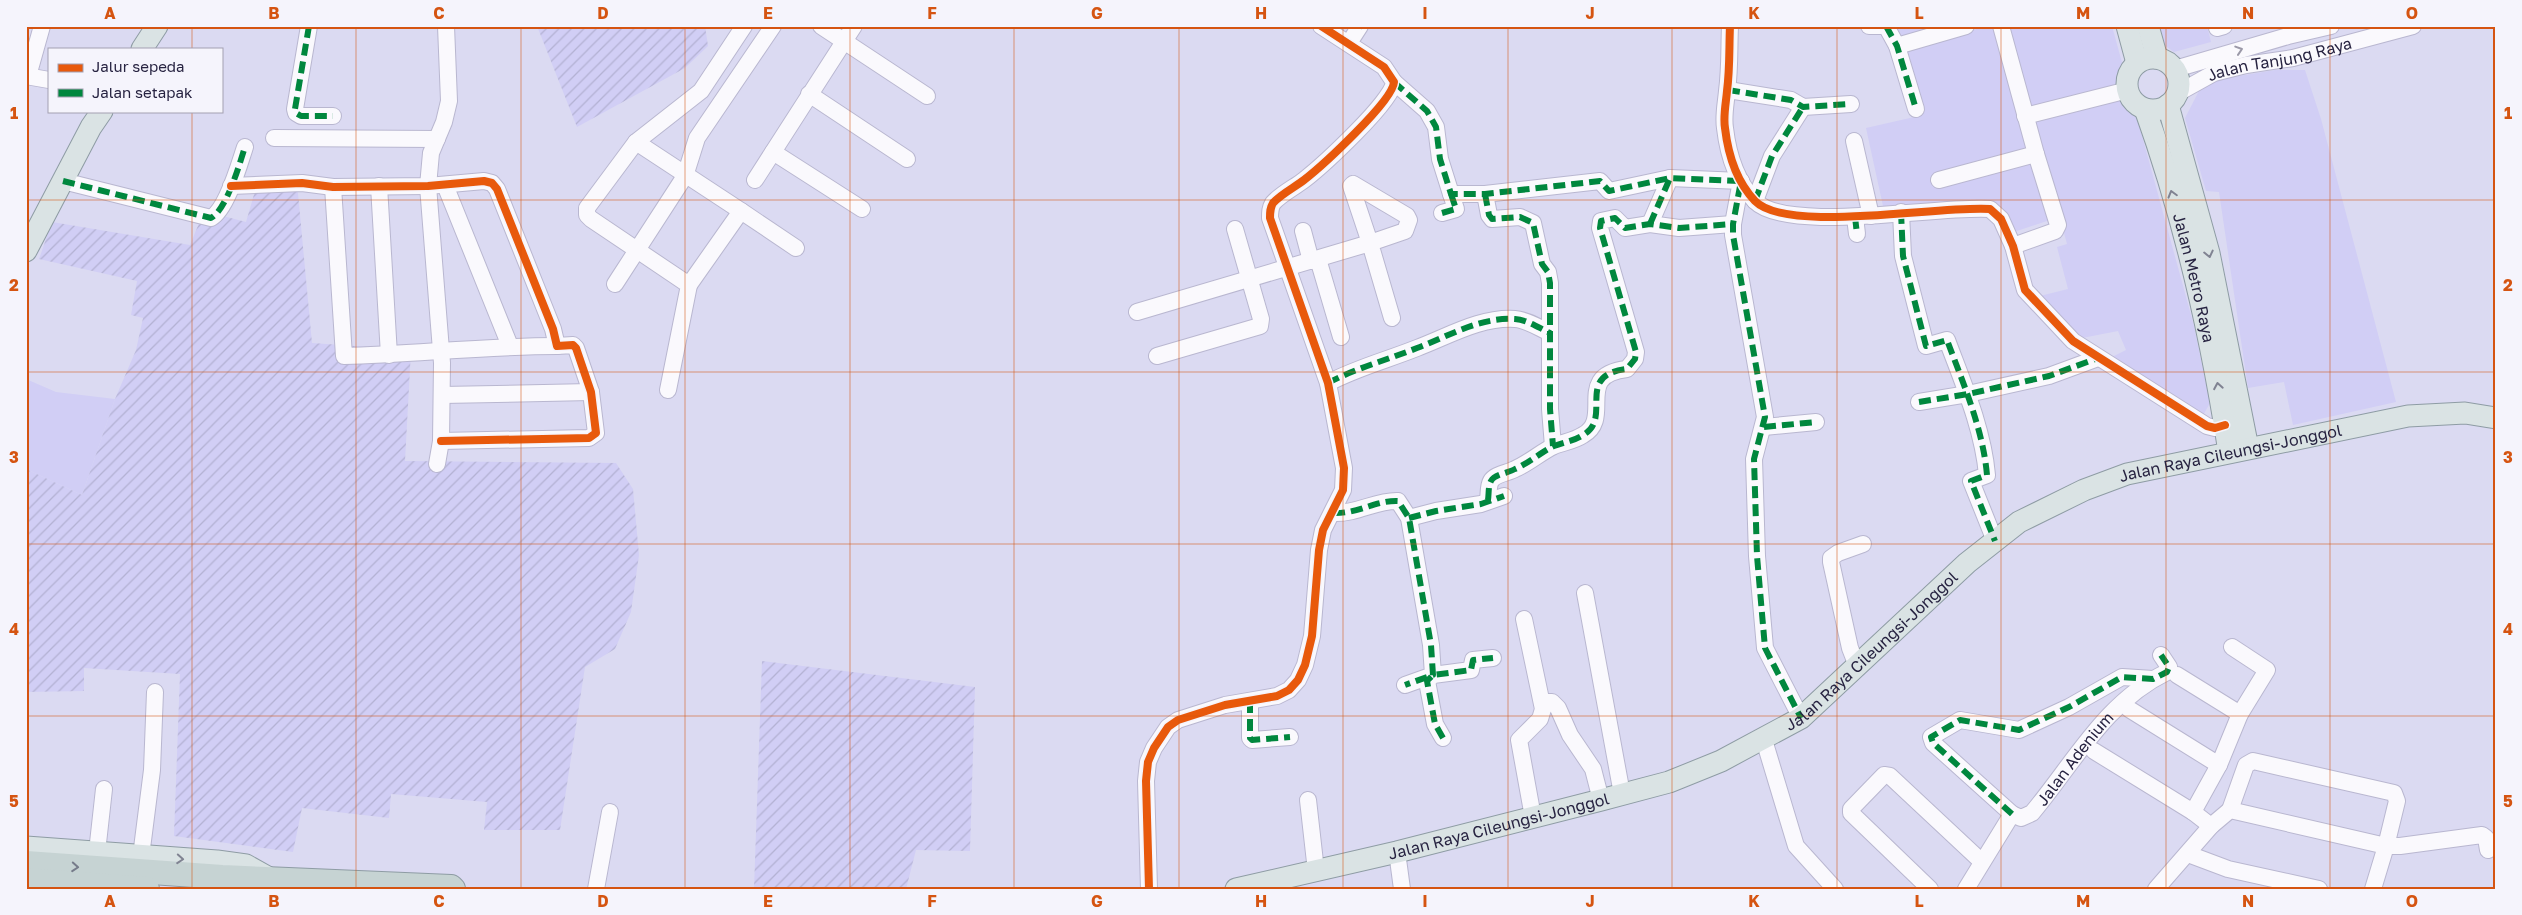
<svg xmlns="http://www.w3.org/2000/svg" width="2522" height="915" font-family="'Golos Text',sans-serif">
  <style>
    .built { fill: #d1cef5 }
    .industrial { fill: url(#industrial-furrows) }
    .lines { fill: none; stroke-linecap: round; stroke-linejoin: round }
    .minor-casing { stroke: #b9b7d0; stroke-width: 18 }
    .major-casing { stroke: #8e9ca4; stroke-width: 23 }
    .highway-casing { stroke: #8e9ca4; stroke-width: 26 }
    .minor { stroke: #faf9fd; stroke-width: 16 }
    .major { stroke: #dae3e4; stroke-width: 21 }
    .highway { stroke: #c6d3d3; stroke-width: 24 }
    .quiet { stroke: #00873e; stroke-width: 6; stroke-dasharray: 12 6; stroke-linecap: butt }
    .cycleway-casing { stroke: #f5f4fc; stroke-width: 11 }
    .cycleway { stroke: #e8590c; stroke-width: 8 }
    .oneway { stroke: #9b99a8 }
    .oneway2 { stroke: #808392 }
    .oneway3 { stroke: #767b8a }
    .grid { fill: none; stroke: #d55411; stroke-width: 1; stroke-opacity: 0.55 }
    .labels { text-anchor: middle; stroke-width: 4.5; stroke-linejoin: round; paint-order: stroke }
    .street-label { font-size: 16px; fill: #272341; stroke: #f5f4fc }
    .neatline { fill: none; stroke: #d55411; stroke-width: 2 }
    .grid-label { font-size: 16px; text-anchor: middle; font-weight: bold; fill: #d55411 }
  </style>
  <defs>
    <pattern id="industrial-furrows" width="10" height="10" patternUnits="userSpaceOnUse" patternTransform="scale(1.25)"><rect width="10" height="10" fill="#d1cef5"/><path d="M-1 1l2-2M0 10L10 0M9 11l2-2" fill="none" stroke="#b3b1d3"/></pattern>
  </defs>
  <rect width="100%" height="100%" fill="#dbdaf2"/>
  <g class="built">
    <polygon points="1897,26 1938,26 1900,37"/>
    <polygon points="1987,26 1994,26 2050,220 2014,232 1974,203 1883,206 1866,128 1923,115 1905,50"/>
    <polygon points="2008,26 2112,26 2194,326 2210,403 2201,419 2106,360 2126,350 2118,331 2077,339 2036,297 2068,289 2057,247 2067,244"/>
    <polygon points="2159,26 2207,26 2211,42 2174,52 2164,45"/>
    <polygon points="2275,70 2305,70 2321,119 2396,402 2293,425 2284,382 2248,388 2219,192 2206,191 2185,118 2201,87 2221,79"/>
    <polygon points="26,379 56,392 115,399 82,495 26,469"/>
  </g>
  <g class="industrial">
    <polygon points="537,26 705,26 708,46 685,68 577,127"/>
    <polygon points="258,181 297,183 312,343 411,350 405,461 616,463 633,489 639,555 631,612 615,649 585,667 560,830 484,830 487,802 391,794 389,818 302,808 293,852 174,836 180,674 84,668 84,691 26,692 26,469 82,495 115,399 136,350 143,318 131,315 137,281 39,259 52,222 190,245 204,211 246,222"/>
    <polygon points="762,661 975,687 970,851 916,850 906,889 754,889"/>
  </g>
  <g class="lines">
    <defs>
      <g id="minor">
        <polyline points="309,26 295,109 296,113 301,116 333,116"/>
        <polyline points="821,26 927,96"/>
        <path d="M1730,26C1729,48 1730,69 1727,91C1726,103 1723,116 1725,128C1728,154 1737,182 1755,201C1787,234 1941,205 1990,209L2001,219L2013,246L2025,290L2073,341L2207,426L2215,428L2225,425"/>
        <polyline points="1869,26 1881,26"/>
        <polyline points="1886,26 1897,46 1916,109"/>
        <polyline points="2001,26 2036,154 2058,225 2055,231 2013,246"/>
        <polyline points="2217,28 2224,26"/>
        <polyline points="1349,43 1360,26"/>
        <polyline points="1897,46 1966,26"/>
        <polyline points="2175,69 2288,36 2331,26"/>
        <polyline points="26,76 49,80"/>
        <polyline points="28,76 42,26"/>
        <polyline points="1394,82 1427,111 1436,127 1440,159 1451,194 1485,194 1600,181 1609,191 1670,178 1741,181"/>
        <polyline points="1728,90 1791,100 1803,107 1851,104"/>
        <path id="s1" d="M2178,93L2214,73L2246,65L2293,58L2413,26"/>
        <polyline points="809,94 907,159"/>
        <polyline points="2025,116 2128,90"/>
        <polyline points="274,138 437,139"/>
        <polyline points="1854,141 1871,216"/>
        <polyline points="636,142 741,211 689,285"/>
        <polyline points="773,152 862,209"/>
        <polyline points="755,180 854,26"/>
        <polyline points="1939,180 2036,154"/>
        <path d="M63,181L211,218C227,209 239,165 245,147"/>
        <polyline points="1741,181 1733,224 1733,235 1765,417 1754,459 1757,556 1765,648 1801,718"/>
        <polyline points="445,185 510,346"/>
        <polyline points="231,186 302,183 333,187 428,186 484,181 492,183 497,189 553,329 557,346 573,345 576,348 591,392 596,433 589,438 441,441"/>
        <polyline points="379,186 389,355"/>
        <path d="M333,187L344,356C415,354 486,346 557,346"/>
        <polyline points="1485,194 1489,215 1492,219 1520,217 1533,223 1542,264 1548,272 1550,283 1550,333"/>
        <polyline points="1755,201 1772,156 1803,107"/>
        <polyline points="741,211 796,248"/>
        <path d="M1901,212L1903,256L1926,346L1947,340C1963,383 1983,429 1987,475L1971,481L1995,541"/>
        <polyline points="1442,213 1456,209 1451,194"/>
        <polyline points="1855,217 1857,234"/>
        <polyline points="1650,224 1670,178"/>
        <polyline points="1303,231 1311,261"/>
        <polyline points="1318,259 1341,337"/>
        <polyline points="615,284 685,176 697,138 773,26"/>
        <polyline points="1137,312 1370,243 1351,186 1353,184 1407,216 1409,220 1405,231 1370,243 1392,318"/>
        <polyline points="1157,356 1260,326 1261,319 1235,229"/>
        <path d="M1328,383C1356,368 1387,360 1417,348C1449,336 1480,317 1515,319C1528,320 1539,328 1550,333V409L1553,446"/>
        <polyline points="668,390 689,285 591,219 587,215 587,208 636,142 701,91 744,26"/>
        <polyline points="442,395 591,392"/>
        <polyline points="1919,402 1968,394 2049,376 2098,358"/>
        <polyline points="1764,427 1816,422"/>
        <polyline points="437,464 441,441 442,363 428,186 431,153 444,122 449,101 446,26"/>
        <path d="M1488,500C1489,494 1488,486 1491,481C1495,474 1508,473 1515,469C1529,463 1541,452 1554,446C1564,442 1574,441 1583,435C1614,418 1573,375 1627,369L1635,359L1636,352L1600,228L1601,221L1615,218L1625,228L1650,224L1679,228L1733,224"/>
        <path d="M1333,513C1358,514 1376,500 1398,501L1409,518L1431,645L1433,675L1405,685"/>
        <polyline points="1409,518 1436,511 1481,504 1504,496"/>
        <polyline points="1585,593 1622,794"/>
        <polyline points="1524,619 1543,709 1540,719 1519,740 1533,817"/>
        <polyline points="1857,666 1850,648 1831,562 1831,558 1838,553 1863,544"/>
        <polyline points="2177,675 2240,714"/>
        <polyline points="1250,701 1250,738 1252,740 1290,737"/>
        <polyline points="1542,702 1552,702 1558,708 1570,735 1593,769 1601,800"/>
        <polyline points="2129,709 2219,765"/>
        <polyline points="1443,738 1435,724 1427,681 1433,675 1471,670 1473,660 1493,658"/>
        <polyline points="1764,740 1796,846 1835,889"/>
        <polyline points="2094,751 2193,812"/>
        <polyline points="1308,800 1316,871"/>
        <polyline points="2230,810 2246,765 2253,761 2394,793 2397,801 2386,846 2400,846 2482,835 2486,838 2488,850"/>
        <polyline points="2012,814 1933,743 1931,737 1960,720 2019,730 2069,707 2122,677 2153,679"/>
        <polyline points="2211,826 2193,812 2219,765 2240,714 2267,670 2232,647"/>
        <polyline points="97,852 104,789"/>
        <polyline points="1397,852 1402,889"/>
        <polyline points="2188,854 2228,869 2319,889"/>
        <polyline points="141,856 152,770 155,692"/>
        <polyline points="596,889 610,812"/>
        <path d="M1149,889L1146,781L1148,762L1154,748L1168,727L1178,720L1225,705L1277,696L1289,690L1298,680L1305,665L1312,636L1319,550L1323,530L1343,490L1344,468L1328,383L1270,218C1270,212 1270,208 1273,203C1281,194 1295,187 1304,180C1322,166 1393,101 1394,82L1384,67L1321,26"/>
        <polyline points="1930,889 1851,813 1851,809 1884,775 1890,776 1982,862"/>
        <path id="s2" d="M1966,889L2012,814L2021,818L2032,813C2074,763 2105,702 2167,672L2169,667L2161,655"/>
        <polyline points="2156,889 2211,826 2230,810 2386,846 2373,889"/>
      </g>
      <g id="major">
        <polyline points="2127,26 2137,63"/>
        <polyline points="2148,26 2157,58"/>
        <polyline points="142,49 157,26"/>
        <circle cx="2153" cy="84" r="26"/>
        <polyline points="2168,105 2209,253 2248,448"/>
        <path id="s3" d="M2145,109C2185,220 2211,335 2229,452"/>
        <polyline points="26,251 91,127 102,111"/>
        <polyline points="26,847 217,861 246,865 271,879"/>
        <path id="s4" d="M1236,889L1397,852L1601,800L1669,782L1721,761L1801,718L1967,563L2019,522L2084,490L2127,474L2408,416L2465,413L2496,418"/>
      </g>
      <g id="highway">
        <polyline points="26,863 222,877 451,887 453,889"/>
        <polyline points="26,880 147,889"/>
      </g>
    </defs>
    <use href="#minor" class="minor-casing"/>
    <use href="#major" class="major-casing"/>
    <use href="#highway" class="highway-casing"/>
    <use href="#minor" class="minor"/>
    <use href="#major" class="major"/>
    <use href="#highway" class="highway"/>
    <g class="quiet">
      <polyline points="309,26 295,109 296,113 301,116 333,116"/>
      <polyline points="1869,26 1881,26"/>
      <polyline points="1886,26 1897,46 1916,109"/>
      <polyline points="1359,28 1360,26"/>
      <polyline points="1394,82 1427,111 1436,127 1440,159 1451,194 1485,194 1600,181 1609,191 1670,178 1741,181 1733,224 1733,235 1765,417 1754,459 1757,556 1765,648 1801,718"/>
      <polyline points="1728,90 1791,100 1803,107 1851,104"/>
      <path d="M63,181L211,218C227,209 239,165 245,147"/>
      <polyline points="1485,194 1489,215 1492,219 1520,217 1533,223 1542,264 1548,272 1550,283 1550,333"/>
      <polyline points="1755,201 1772,156 1803,107"/>
      <path d="M1901,212L1903,256L1926,346L1947,340C1963,383 1983,429 1987,475L1971,481L1995,541"/>
      <polyline points="1442,213 1456,209 1451,194"/>
      <polyline points="1855,217 1857,234"/>
      <polyline points="1650,224 1670,178"/>
      <path d="M1328,383C1356,368 1387,360 1417,348C1449,336 1480,317 1515,319C1528,320 1539,328 1550,333V409L1553,446"/>
      <polyline points="1919,402 1968,394 2049,376 2098,358"/>
      <polyline points="1764,427 1816,422"/>
      <path d="M1488,500C1489,494 1488,486 1491,481C1495,474 1508,473 1515,469C1529,463 1541,452 1554,446C1564,442 1574,441 1583,435C1614,418 1573,375 1627,369L1635,359L1636,352L1600,228L1601,221L1615,218L1625,228L1650,224L1679,228L1733,224"/>
      <path d="M1333,513C1358,514 1376,500 1398,501L1409,518L1431,645L1433,675L1405,685"/>
      <polyline points="1409,518 1436,511 1481,504 1504,496"/>
      <polyline points="1250,701 1250,738 1252,740 1290,737"/>
      <polyline points="1443,738 1435,724 1427,681 1433,675 1471,670 1473,660 1493,658"/>
      <polyline points="2012,814 1933,743 1931,737 1960,720 2019,730 2069,707 2122,677 2153,679 2167,672 2169,667 2161,655"/>
    </g>
    <defs>
      <g id="cycleway">
        <path d="M1730,26C1729,48 1730,69 1727,91C1726,103 1723,116 1725,128C1728,154 1737,182 1755,201C1787,234 1941,205 1990,209L2001,219L2013,246L2025,290L2073,341L2207,426L2215,428L2225,425"/>
        <polyline points="231,186 302,183 333,187 428,186 484,181 492,183 497,189 553,329 557,346 573,345 576,348 591,392 596,433 589,438 441,441"/>
        <path d="M1149,889L1146,781L1148,762L1154,748L1168,727L1178,720L1225,705L1277,696L1289,690L1298,680L1305,665L1312,636L1319,550L1323,530L1343,490L1344,468L1328,383L1270,218C1270,212 1270,208 1273,203C1281,194 1295,187 1304,180C1322,166 1393,101 1394,82L1384,67L1321,26"/>
      </g>
    </defs>
    <use href="#cycleway" class="cycleway-casing"/>
    <use href="#cycleway" class="cycleway"/>
  </g>
  <defs><path id="oneway-chevron" d="M-2-3.5L2.5 0L-2 3.5" fill="none" stroke-width="1.6" stroke-linecap="round" stroke-linejoin="round" transform="scale(1.25)"/></defs>
  <use class="oneway" href="#oneway-chevron" transform="translate(2239 50) rotate(-18)"/>
  <g class="oneway2">
    <use href="#oneway-chevron" transform="translate(2172 194) rotate(-106)"/>
    <use href="#oneway-chevron" transform="translate(2209 254) rotate(77)"/>
    <use href="#oneway-chevron" transform="translate(2218 386) rotate(-100)"/>
    <use href="#oneway-chevron" transform="translate(180 859) rotate(4)"/>
  </g>
  <use class="oneway3" href="#oneway-chevron" transform="translate(75 867) rotate(4)"/>
  <path class="grid" d="M192,26V49M356,26V889M521,26V889M685,26V889M850,26V889M1014,26V889M1179,26V889M1343,26V889M1508,26V889M1672,26V889M1837,26V889M2001,26V889M2166,26V889M2330,26V889M192,111V889M26,200H2496M26,372H2496M26,544H2496M26,716H2496"/>
  <g class="labels">
    <g class="street-label">
      <text dy="6" stroke="none"><textPath href="#s1" startOffset="108">Jalan Tanjung Raya</textPath></text>
      <text dy="6" stroke="none"><textPath href="#s3" startOffset="176">Jalan Metro Raya</textPath></text>
      <text dy="6" stroke="none"><textPath href="#s4" startOffset="1110">Jalan Raya Cileungsi-Jonggol</textPath></text>
      <text dy="6" stroke="none"><textPath href="#s4" startOffset="690">Jalan Raya Cileungsi-Jonggol</textPath></text>
      <text dy="6" stroke="none"><textPath href="#s2" startOffset="179">Jalan Adenium</textPath></text>
      <text dy="6" stroke="none"><textPath href="#s4" startOffset="270">Jalan Raya Cileungsi-Jonggol</textPath></text>
    </g>
  </g>
  <rect width="2522" height="915" fill="none" stroke="#f5f4fc" stroke-width="55"/>
  <rect x="48" y="48" width="175" height="65" fill="#f5f4fc" stroke="#a3a0b1"/>
  <rect x="58" y="64" width="25" height="8" fill="#e8590c" stroke="#a3a0b1"/>
  <text x="92" y="72" font-size="15" fill="#272341">Jalur sepeda</text>
  <rect x="58" y="89" width="25" height="8" fill="#00873e" stroke="#a3a0b1"/>
  <text x="92" y="98" font-size="15" fill="#272341">Jalan setapak</text>
  <rect x="28" y="28" width="2466" height="860" class="neatline"/>
  <g class="grid-label">
    <text x="110" y="19">A</text>
    <text x="274" y="19">B</text>
    <text x="439" y="19">C</text>
    <text x="603" y="19">D</text>
    <text x="768" y="19">E</text>
    <text x="932" y="19">F</text>
    <text x="1097" y="19">G</text>
    <text x="1261" y="19">H</text>
    <text x="1425" y="19">I</text>
    <text x="1590" y="19">J</text>
    <text x="1754" y="19">K</text>
    <text x="1919" y="19">L</text>
    <text x="2083" y="19">M</text>
    <text x="2248" y="19">N</text>
    <text x="2412" y="19">O</text>
    <text x="14" y="119">1</text>
    <text x="2508" y="119">1</text>
    <text x="14" y="291">2</text>
    <text x="2508" y="291">2</text>
    <text x="14" y="463">3</text>
    <text x="2508" y="463">3</text>
    <text x="14" y="635">4</text>
    <text x="2508" y="635">4</text>
    <text x="14" y="807">5</text>
    <text x="2508" y="807">5</text>
    <text x="110" y="907">A</text>
    <text x="274" y="907">B</text>
    <text x="439" y="907">C</text>
    <text x="603" y="907">D</text>
    <text x="768" y="907">E</text>
    <text x="932" y="907">F</text>
    <text x="1097" y="907">G</text>
    <text x="1261" y="907">H</text>
    <text x="1425" y="907">I</text>
    <text x="1590" y="907">J</text>
    <text x="1754" y="907">K</text>
    <text x="1919" y="907">L</text>
    <text x="2083" y="907">M</text>
    <text x="2248" y="907">N</text>
    <text x="2412" y="907">O</text>
  </g>
</svg>
